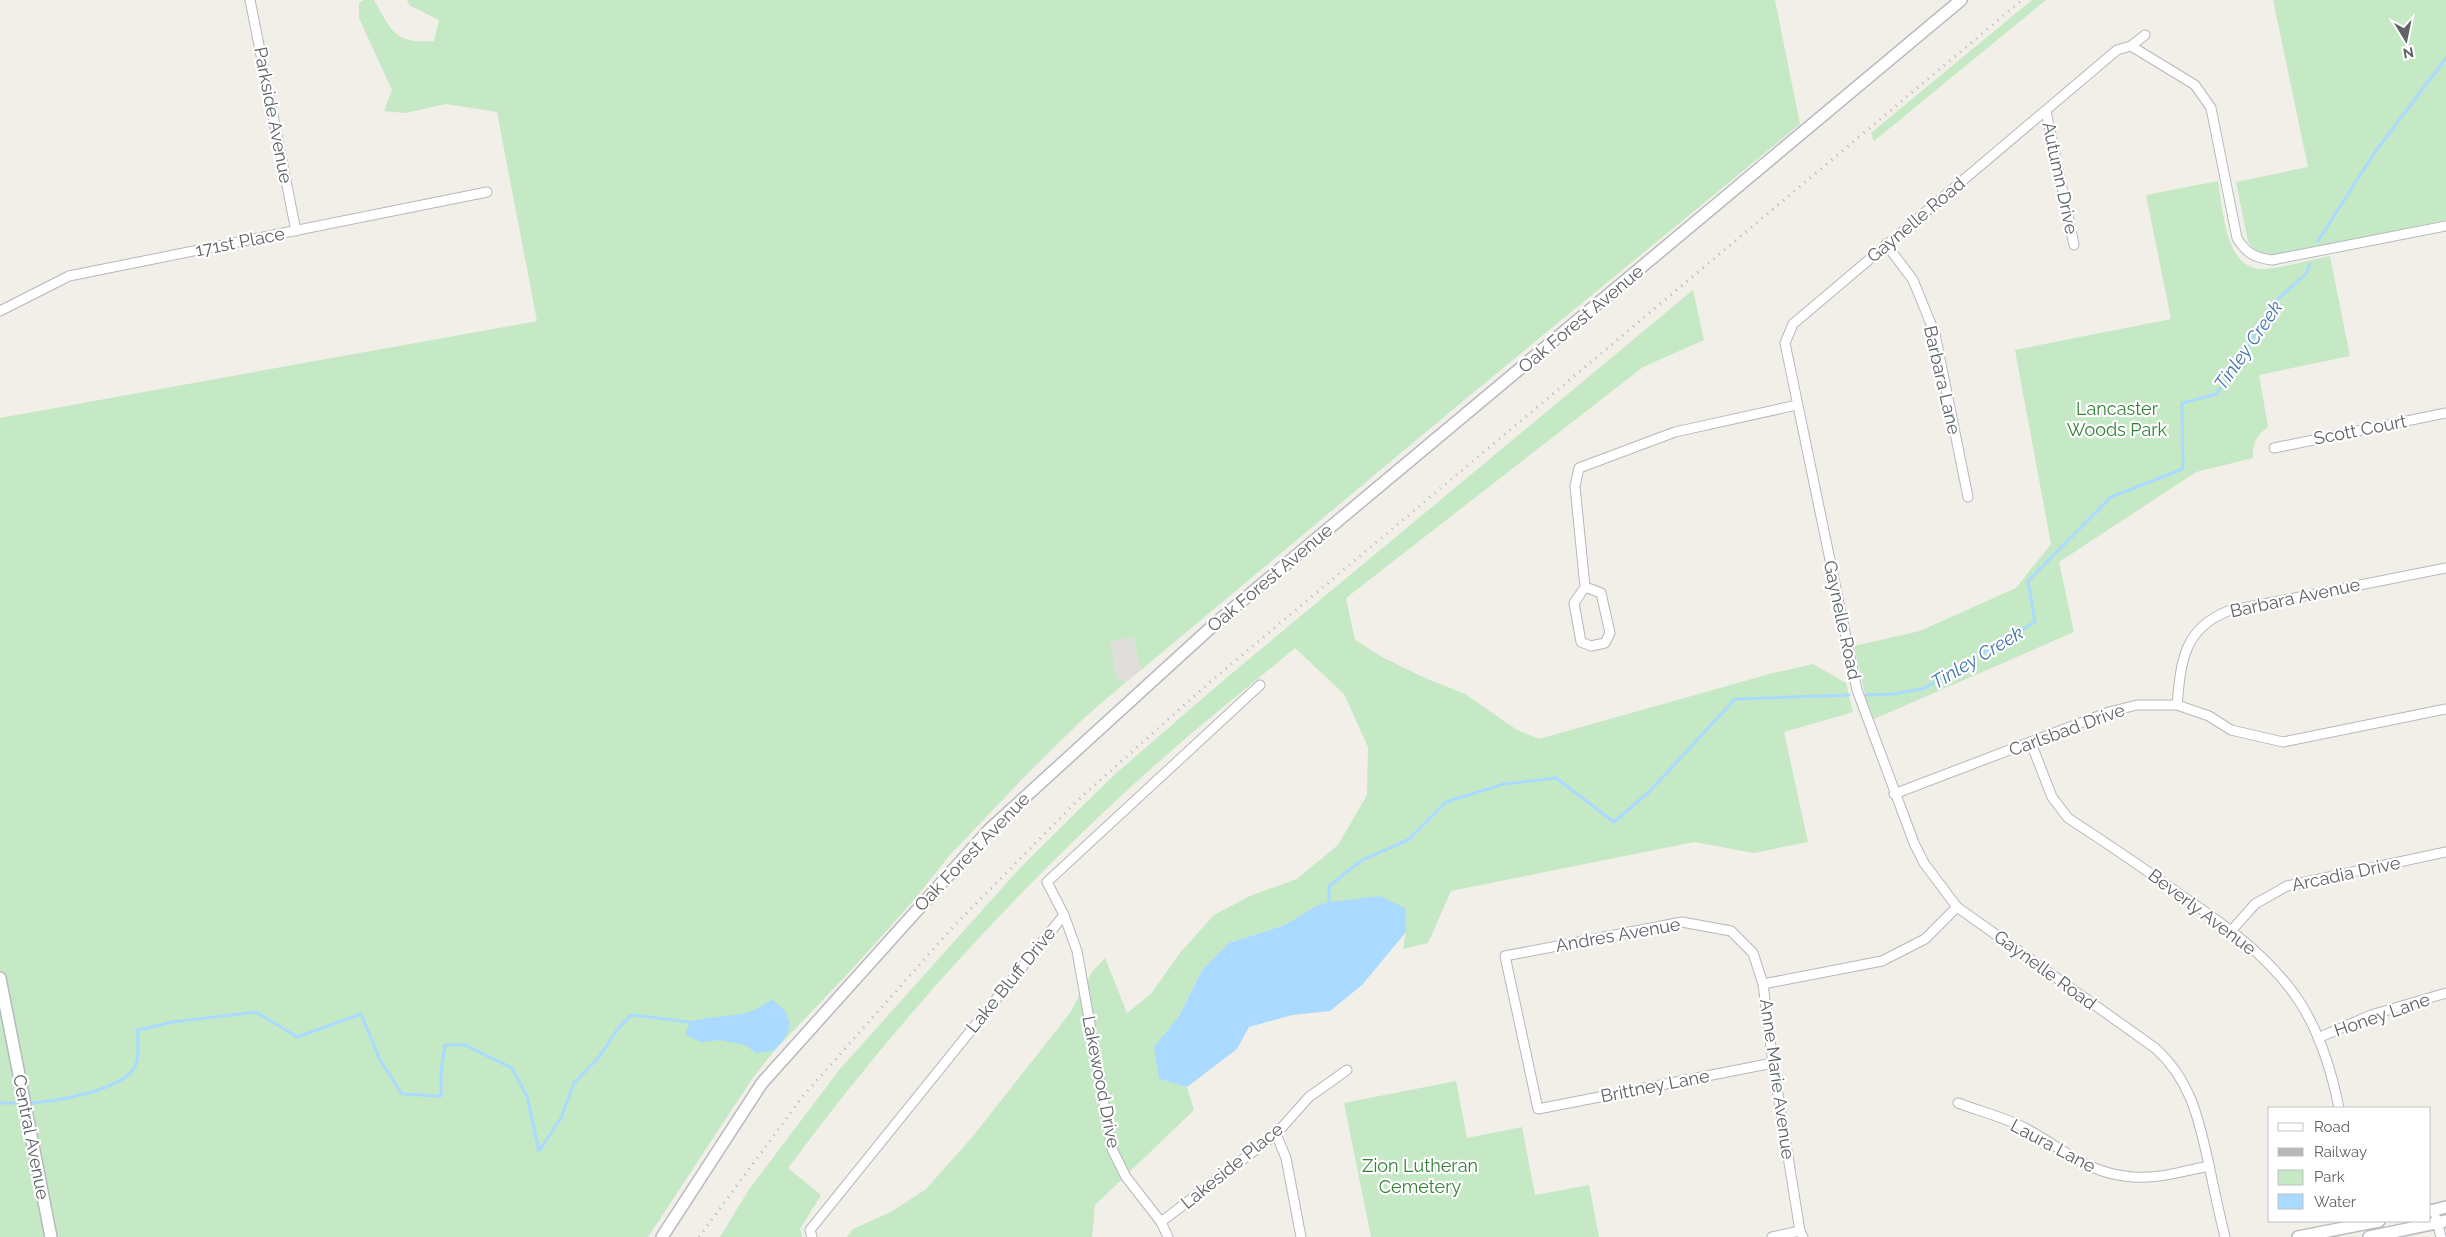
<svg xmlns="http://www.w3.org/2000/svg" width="2446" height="1237" font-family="Raleway,sans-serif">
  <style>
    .industrial { fill: #e0deda }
    .green { fill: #c5e8c5 }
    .water { fill: #aadaff }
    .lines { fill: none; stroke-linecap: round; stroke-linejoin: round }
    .stream { stroke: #aadaff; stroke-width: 3 }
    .street-casing { stroke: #b5b8bc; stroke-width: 11 }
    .secondary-casing { stroke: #b6babf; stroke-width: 14 }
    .street { stroke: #fff; stroke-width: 9 }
    .secondary { stroke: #fff; stroke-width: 11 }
    .rail { stroke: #b6b7b8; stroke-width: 3; stroke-dasharray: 1 6; stroke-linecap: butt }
    .labels { text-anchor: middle; stroke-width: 4.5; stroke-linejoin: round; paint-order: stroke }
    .street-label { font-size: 18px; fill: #5f6368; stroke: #fff }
    .park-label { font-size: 18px; fill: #348238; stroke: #fff }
    .water-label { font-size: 19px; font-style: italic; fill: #4174aa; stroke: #fff }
  </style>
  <rect width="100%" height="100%" fill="#f1efe8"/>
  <polygon class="industrial" points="1133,637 1141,670 1126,682 1116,680 1109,642"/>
  <g class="green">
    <path d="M364,0H374C392,32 395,44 434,41L439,20L409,5L407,0H1775L1800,124L1463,401L1141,670L1133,637L1110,642L1116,679L1126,682L1083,719L1027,774L949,856L914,900L853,968L774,1051L752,1079L648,1237H0V418L537,321L497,112L446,104L405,113L384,111L392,90L359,18V3Z"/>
    <polygon points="2032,0 2046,0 1874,141 1871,133"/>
    <polygon points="2273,0 2446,0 2446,220 2271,256 2256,252 2248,242 2236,182 2308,167"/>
    <path d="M2218,181C2223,209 2225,272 2265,269C2286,267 2309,260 2330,256L2350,356L2259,375L2268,427C2256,436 2252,443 2253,458L2196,472L2059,562L2074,632L1874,719L1866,699L1854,646L1920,631L2016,588L2051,544L2015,350L2171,319L2146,195Z"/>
    <path d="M1693,290L1704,340L1643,367L1346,598L1355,640L1382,657L1425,678L1465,694L1517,730L1539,739L1773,673L1813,664L1846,683L1853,712L1784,732L1808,842L1754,853L1694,842L1451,891L1428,943L1403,949L1406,932L1314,907L1285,925L1229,943L1202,970L1179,1016L1155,1047L1159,1079L1187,1087L1194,1110L1095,1205L1092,1237H847L853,1229L891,1212L926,1189L974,1135L1070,1013L1092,972L1105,958L1127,1013L1151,994L1180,953L1214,915L1250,896L1297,879L1338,845L1367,795L1368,747L1344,694L1295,648C1241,693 1185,737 1134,784C1006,901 891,1029 788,1168L821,1195L800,1229L802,1237H720L750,1188L840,1069L1021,867L1113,776L1225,679Z"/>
    <polygon points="1456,1081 1467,1138 1522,1127 1535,1195 1589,1185 1599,1237 1371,1237 1344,1103"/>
  </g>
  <g class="water">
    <polygon points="1380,896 1405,908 1406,932 1362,985 1330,1011 1292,1015 1249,1027 1237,1049 1187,1087 1159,1079 1154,1047 1179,1016 1202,970 1229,943 1285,925 1314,907 1329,902"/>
    <path d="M771,1000C782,1005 793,1018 788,1032C786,1038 778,1046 774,1051L756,1053L745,1045L720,1040L701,1042L685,1035L690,1022C711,1015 734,1018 754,1010C760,1008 766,1003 771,1000Z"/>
  </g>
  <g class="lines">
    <g class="stream">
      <polyline points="2318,241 2373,155 2446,58"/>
      <polyline points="1867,695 1894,694 1925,688 2035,622 2028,581 2111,497 2183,469 2182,403 2217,394 2278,299 2306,274 2310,264"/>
      <polyline points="1329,902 1329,886 1362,860 1408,840 1446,802 1504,784 1556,778 1614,822 1649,792 1735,699 1849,695"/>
      <polyline points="0,1103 21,1103"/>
      <path d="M27,1103C51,1103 128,1090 136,1064C140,1055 137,1040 138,1030L173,1022L256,1012L297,1037L361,1014L380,1060L402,1094L441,1096V1072L445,1045H465L512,1068L527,1096L539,1151L561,1118L574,1083L599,1057L617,1030L631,1015L690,1022"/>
    </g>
    <defs>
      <g id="street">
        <polyline points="250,0 296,231"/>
        <path d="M2145,35L2131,46L2117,50L1793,324L1785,343L1857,690L1914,843L1924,863L1957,907L2155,1048C2191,1080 2199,1120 2209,1165C2214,1189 2219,1213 2225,1237"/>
        <path d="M2131,46L2195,85L2211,108L2237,238C2246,253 2255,258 2272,260L2446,226"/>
        <polyline points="2046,111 2074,245"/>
        <polyline points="1886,244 1913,280 1935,334 1968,497"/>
        <polyline points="0,311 69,276 487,192"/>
        <polyline points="2274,448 2446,413"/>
        <polyline points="1585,587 1601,593 1610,633 1605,643 1591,646 1581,642 1574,603 1585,587 1575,486 1579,468 1675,432 1797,405"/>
        <path d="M2177,705C2181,662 2183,629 2228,611L2446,568"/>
        <path d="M2031,743L2052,797L2068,818C2105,842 2142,867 2178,893C2222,923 2264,952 2295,995C2319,1029 2331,1068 2339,1108"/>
        <polyline points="1894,794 2109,712 2137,705 2177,705 2209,716 2231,730 2283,742 2446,709"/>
        <polyline points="2232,930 2255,904 2287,886 2446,852"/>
        <polyline points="1763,984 1882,961 1925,939 1957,907"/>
        <polyline points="2318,1038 2371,1015 2446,993"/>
        <polyline points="1773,1063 1538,1109 1505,956 1682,922 1731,931 1753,953 1763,984 1773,1063 1800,1231 1803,1237"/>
        <path d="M1958,1103C1979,1111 2003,1117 2023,1127C2062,1147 2086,1174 2133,1177C2159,1179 2184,1171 2209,1166"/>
        <polyline points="1276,1134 1286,1158 1301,1237"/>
        <polyline points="2436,1218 2441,1237"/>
        <polyline points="1161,1222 1276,1134 1309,1097 1347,1070"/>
        <polyline points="812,1237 810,1230 1064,915"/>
        <polyline points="1168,1237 1161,1222 1126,1177 1112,1149 1077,951 1064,915 1047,882 1260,685"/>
        <polyline points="1772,1237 1800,1231"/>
      </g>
      <g id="secondary">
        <polyline points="0,978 51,1237"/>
        <polyline points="2430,1211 2446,1207"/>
        <polyline points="662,1237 762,1083 990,829 1218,621 1961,0"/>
        <polyline points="2298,1237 2379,1221"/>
        <polyline points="2369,1237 2446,1221"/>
      </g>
    </defs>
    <use href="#street" class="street-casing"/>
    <use href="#secondary" class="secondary-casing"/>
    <use href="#street" class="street"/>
    <use href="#secondary" class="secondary"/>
    <polyline class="rail" points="699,1237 803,1096 953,927 1078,800 1210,682 2022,0"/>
  </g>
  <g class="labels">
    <g class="street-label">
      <text transform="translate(273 115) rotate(79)" y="6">Parkside Avenue</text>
      <text transform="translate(2060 178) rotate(78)" y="6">Autumn Drive</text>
      <text transform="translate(1916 220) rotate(-40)" y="6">Gaynelle Road</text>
      <text transform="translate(240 242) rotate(-11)" y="6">171st Place</text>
      <text transform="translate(1581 319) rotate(-40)" y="6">Oak Forest Avenue</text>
      <text transform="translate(1942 380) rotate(77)" y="6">Barbara Lane</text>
      <text transform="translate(2360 430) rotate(-11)" y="6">Scott Court</text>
      <text transform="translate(1270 578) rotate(-40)" y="6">Oak Forest Avenue</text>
      <text transform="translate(2295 598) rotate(-12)" y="6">Barbara Avenue</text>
      <text transform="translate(1842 620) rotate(78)" y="6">Gaynelle Road</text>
      <text transform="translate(2067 730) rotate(-20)" y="6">Carlsbad Drive</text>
      <text transform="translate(972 852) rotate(-46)" y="6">Oak Forest Avenue</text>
      <text transform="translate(2346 874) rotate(-12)" y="6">Arcadia Drive</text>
      <text transform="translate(2202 912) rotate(37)" y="6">Beverly Avenue</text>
      <text transform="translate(1618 935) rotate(-10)" y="6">Andres Avenue</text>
      <text transform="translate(2045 970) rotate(36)" y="6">Gaynelle Road</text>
      <text transform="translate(1011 980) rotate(-51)" y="6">Lake Bluff Drive</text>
      <text transform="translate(2382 1015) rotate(-19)" y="6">Honey Lane</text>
      <text transform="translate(1777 1079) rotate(82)" y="6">Anne Marie Avenue</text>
      <text transform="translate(1101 1082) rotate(79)" y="6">Lakewood Drive</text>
      <text transform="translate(1655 1086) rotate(-11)" y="6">Brittney Lane</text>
      <text transform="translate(31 1137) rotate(79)" y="6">Central Avenue</text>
      <text transform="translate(2053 1146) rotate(28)" y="6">Laura Lane</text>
      <text transform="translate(1232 1166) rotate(-39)" y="6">Lakeside Place</text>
    </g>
    <g class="park-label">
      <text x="2117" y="415">Lancaster<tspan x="2117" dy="21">Woods Park</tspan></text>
      <text x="1420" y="1172">Zion Lutheran<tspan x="1420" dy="21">Cemetery</tspan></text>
    </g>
    <g class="water-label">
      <text transform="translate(2248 345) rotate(-55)" y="7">Tinley Creek</text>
      <text transform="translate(1977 657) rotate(-31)" y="7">Tinley Creek</text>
    </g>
  </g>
  <rect x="2268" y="1107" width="162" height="115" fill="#ffffff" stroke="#bfc1c3"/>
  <rect x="2278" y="1123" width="25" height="8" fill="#ffffff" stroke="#bfc1c3"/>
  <text x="2314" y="1132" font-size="15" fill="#5f6368">Road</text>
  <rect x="2278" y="1148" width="25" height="8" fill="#b6b7b8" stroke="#bfc1c3"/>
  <text x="2314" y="1157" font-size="15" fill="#5f6368">Railway</text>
  <rect x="2278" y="1170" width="25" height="15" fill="#c5e8c5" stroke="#bfc1c3"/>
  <text x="2314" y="1182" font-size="15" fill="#5f6368">Park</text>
  <rect x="2278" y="1194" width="25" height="15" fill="#aadaff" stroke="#bfc1c3"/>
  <text x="2314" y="1207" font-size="15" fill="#5f6368">Water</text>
  <g transform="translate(2406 40) rotate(170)" stroke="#ffffff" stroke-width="4" paint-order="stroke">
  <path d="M0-4L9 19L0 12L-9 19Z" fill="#5f6368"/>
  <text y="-8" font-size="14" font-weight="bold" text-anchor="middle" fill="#5f6368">N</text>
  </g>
</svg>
